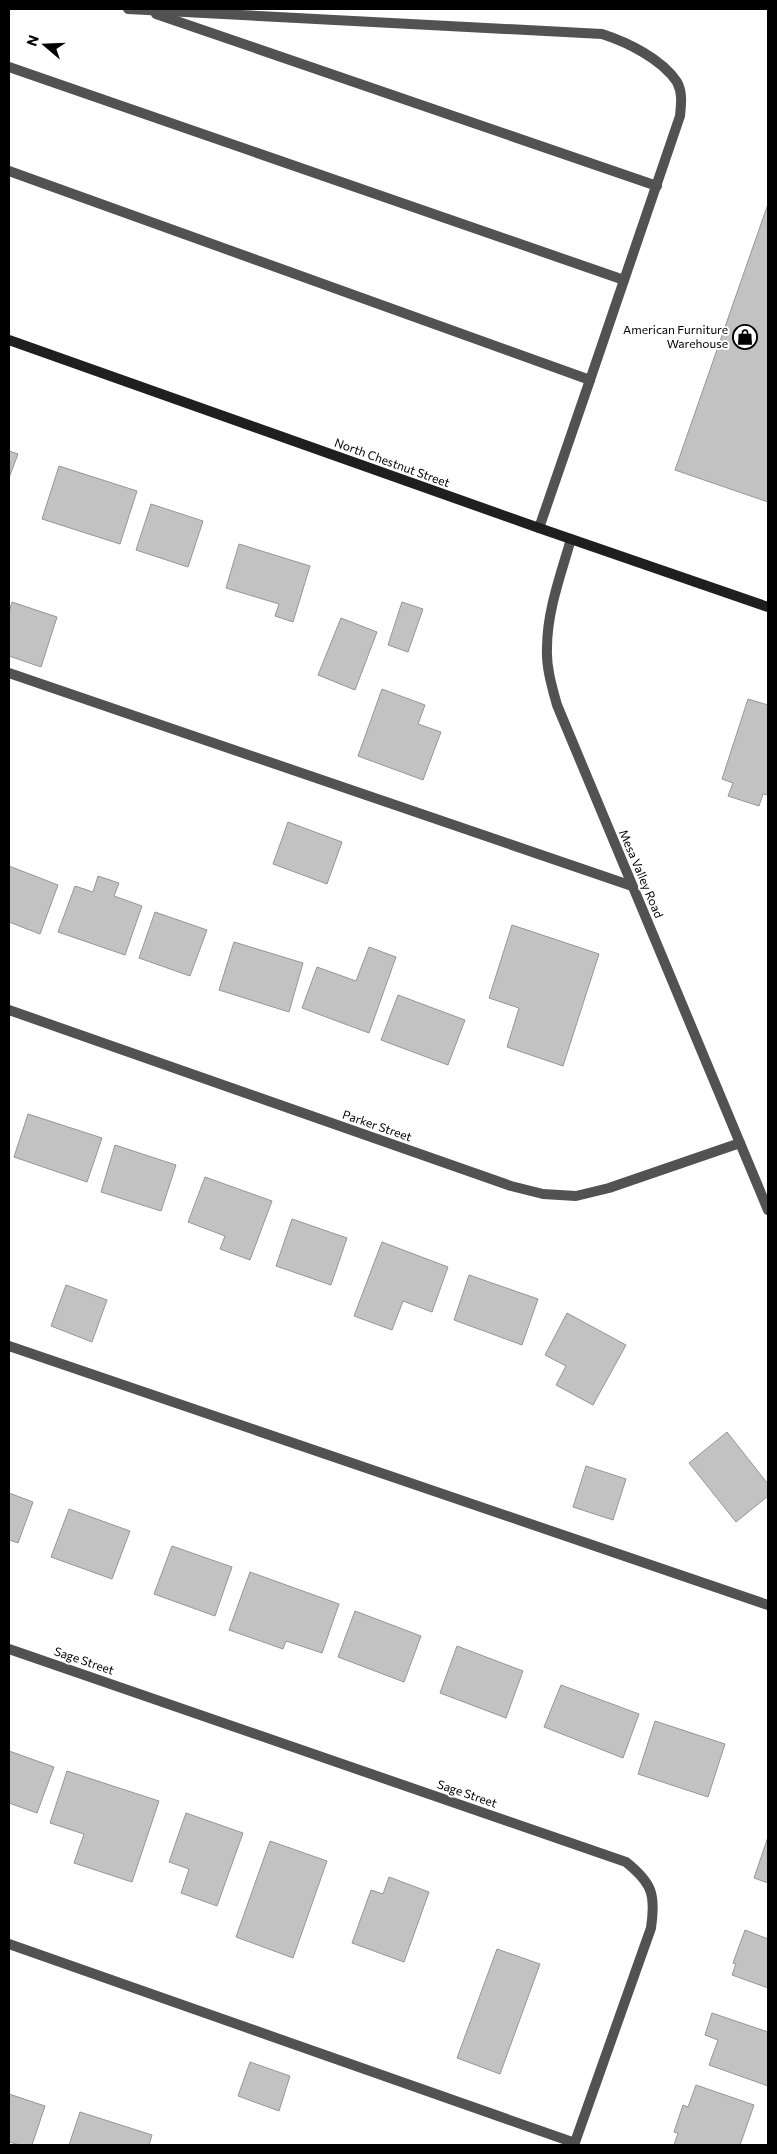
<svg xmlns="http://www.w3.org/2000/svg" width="777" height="2154" font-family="Commissioner,sans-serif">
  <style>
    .building { fill: #c2c2c2; stroke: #969696 }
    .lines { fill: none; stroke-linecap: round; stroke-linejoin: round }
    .lane { stroke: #525252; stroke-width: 10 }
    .street { stroke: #525252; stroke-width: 10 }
    .secondary { stroke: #1f1f1f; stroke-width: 10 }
    .labels { text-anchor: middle; stroke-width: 4; stroke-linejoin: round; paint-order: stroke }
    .poi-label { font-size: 12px; fill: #000; stroke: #fff; text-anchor: end }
    .street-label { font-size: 12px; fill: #000; stroke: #fff }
  </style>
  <rect width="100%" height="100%" fill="#fff"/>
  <g class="building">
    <polygon points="768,204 768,502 675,470"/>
    <polygon points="9,451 18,454 9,478"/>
    <polygon points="59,466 137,491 120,544 42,519"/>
    <polygon points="151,504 203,521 188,567 136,550"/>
    <polygon points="239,544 310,566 293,622 275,616 279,604 226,588"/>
    <polygon points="12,602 57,617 41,667 9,656 9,613"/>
    <polygon points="402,602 423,609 408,652 388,645"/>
    <polygon points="341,618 377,632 355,690 318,675"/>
    <polygon points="382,689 425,705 418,724 441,732 423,780 358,756"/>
    <polygon points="748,699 768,705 768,795 763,794 759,806 728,796 733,783 722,779"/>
    <polygon points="288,822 342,842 327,884 273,864"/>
    <polygon points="9,866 58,885 40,934 9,922"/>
    <polygon points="98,876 119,883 114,896 142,906 125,955 58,932 75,886 93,892"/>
    <polygon points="155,912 207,930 190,976 139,958"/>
    <polygon points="512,925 599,954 563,1066 507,1047 519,1008 489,998"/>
    <polygon points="234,942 303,963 289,1012 219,990"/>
    <polygon points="369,947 396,957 369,1033 302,1008 317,967 356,981"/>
    <polygon points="398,995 465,1020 448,1065 381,1040"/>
    <polygon points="28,1114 102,1138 87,1182 14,1157"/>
    <polygon points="115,1145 176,1165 161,1211 101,1192"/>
    <polygon points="205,1177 272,1201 250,1260 220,1249 225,1236 188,1222"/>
    <polygon points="292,1219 347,1238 331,1285 276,1266"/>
    <polygon points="382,1242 448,1267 432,1312 403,1301 392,1330 354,1316"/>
    <polygon points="469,1275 538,1299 522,1345 454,1320"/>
    <polygon points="66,1285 107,1300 92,1342 51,1326"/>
    <polygon points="567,1313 626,1345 593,1405 556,1385 566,1366 545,1355"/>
    <polygon points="727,1432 768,1484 768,1496 736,1522 689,1463"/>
    <polygon points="586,1466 626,1479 613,1520 573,1507"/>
    <polygon points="9,1493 33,1502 18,1543 9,1540"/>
    <polygon points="69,1509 130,1531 112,1579 51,1557"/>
    <polygon points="172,1546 232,1567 215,1616 154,1594"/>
    <polygon points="250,1572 339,1604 322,1653 286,1641 283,1649 229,1630"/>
    <polygon points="355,1611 421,1636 404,1682 338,1657"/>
    <polygon points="457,1646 523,1671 506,1718 440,1693"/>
    <polygon points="561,1685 639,1714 623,1758 544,1727"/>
    <polygon points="655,1721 725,1744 708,1797 638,1774"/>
    <polygon points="9,1751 54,1767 37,1813 9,1803"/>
    <polygon points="67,1771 159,1801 132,1882 74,1863 84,1834 50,1823"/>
    <polygon points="186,1813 243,1833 217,1906 181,1893 189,1869 169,1862"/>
    <polygon points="768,1837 768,1883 754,1878"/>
    <polygon points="270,1841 327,1861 293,1958 236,1937"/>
    <polygon points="389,1877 429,1892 404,1962 352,1943 371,1890 383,1894"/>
    <polygon points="745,1930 768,1939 768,1988 732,1975 736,1964 733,1963"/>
    <polygon points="497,1949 540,1964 500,2074 457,2058"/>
    <polygon points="712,2013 768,2032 768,2086 709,2065 718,2040 705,2035"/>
    <polygon points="250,2062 290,2076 279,2111 238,2096"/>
    <polygon points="696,2085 754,2105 740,2145 674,2145 678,2133 674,2132 683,2105 688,2107"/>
    <polygon points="9,2094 45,2106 32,2145 20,2145 9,2142"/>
    <polygon points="80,2112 152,2135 149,2145 69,2145"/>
  </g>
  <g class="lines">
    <g class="lane">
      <polyline points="156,14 657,186"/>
      <polyline points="9,67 624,280"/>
      <path d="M9,171L590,380L680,116C681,105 683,93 677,82C662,59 627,42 602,34L128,9"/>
      <polyline points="539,528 590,380"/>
      <polyline points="9,673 632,886"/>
      <polyline points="9,1346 768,1605"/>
      <polyline points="9,1944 575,2143"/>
    </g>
    <g class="street">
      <path d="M571,539C561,574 547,611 547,648C546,667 552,687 557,705L768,1210"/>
      <polyline points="9,1010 511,1186 543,1194 576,1196 609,1188 740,1143"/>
      <path d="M9,1649L626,1862C652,1883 656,1894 651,1928L574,2145"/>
    </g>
    <polyline class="secondary" points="9,340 539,528 768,607"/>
  </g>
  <defs>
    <symbol id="shop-ring" viewBox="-11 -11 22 22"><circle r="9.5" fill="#fff" stroke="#000" stroke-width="1.5"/><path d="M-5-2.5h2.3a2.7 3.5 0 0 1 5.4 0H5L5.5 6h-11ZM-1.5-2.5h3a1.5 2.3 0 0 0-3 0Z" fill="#000"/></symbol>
  </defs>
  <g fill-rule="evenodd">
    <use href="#shop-ring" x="731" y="323" width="28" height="28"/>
  </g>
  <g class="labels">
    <g class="poi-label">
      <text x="728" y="334">American Furniture<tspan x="728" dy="14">Warehouse</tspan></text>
    </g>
    <g class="street-label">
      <text transform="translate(392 463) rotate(20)" y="4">North Chestnut Street</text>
      <text transform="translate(641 874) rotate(67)" y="4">Mesa Valley Road</text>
      <text transform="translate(377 1126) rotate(19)" y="4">Parker Street</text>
      <text transform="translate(84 1661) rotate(19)" y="4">Sage Street</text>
      <text transform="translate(467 1794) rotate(19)" y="4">Sage Street</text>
    </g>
  </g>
  <rect width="777" height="2154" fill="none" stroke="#000000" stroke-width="20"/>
  <g transform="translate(45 45) rotate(289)" stroke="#ffffff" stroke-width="4" paint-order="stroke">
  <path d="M0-4L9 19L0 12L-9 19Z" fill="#000000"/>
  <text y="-8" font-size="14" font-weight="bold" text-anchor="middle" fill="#000000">N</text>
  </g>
</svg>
